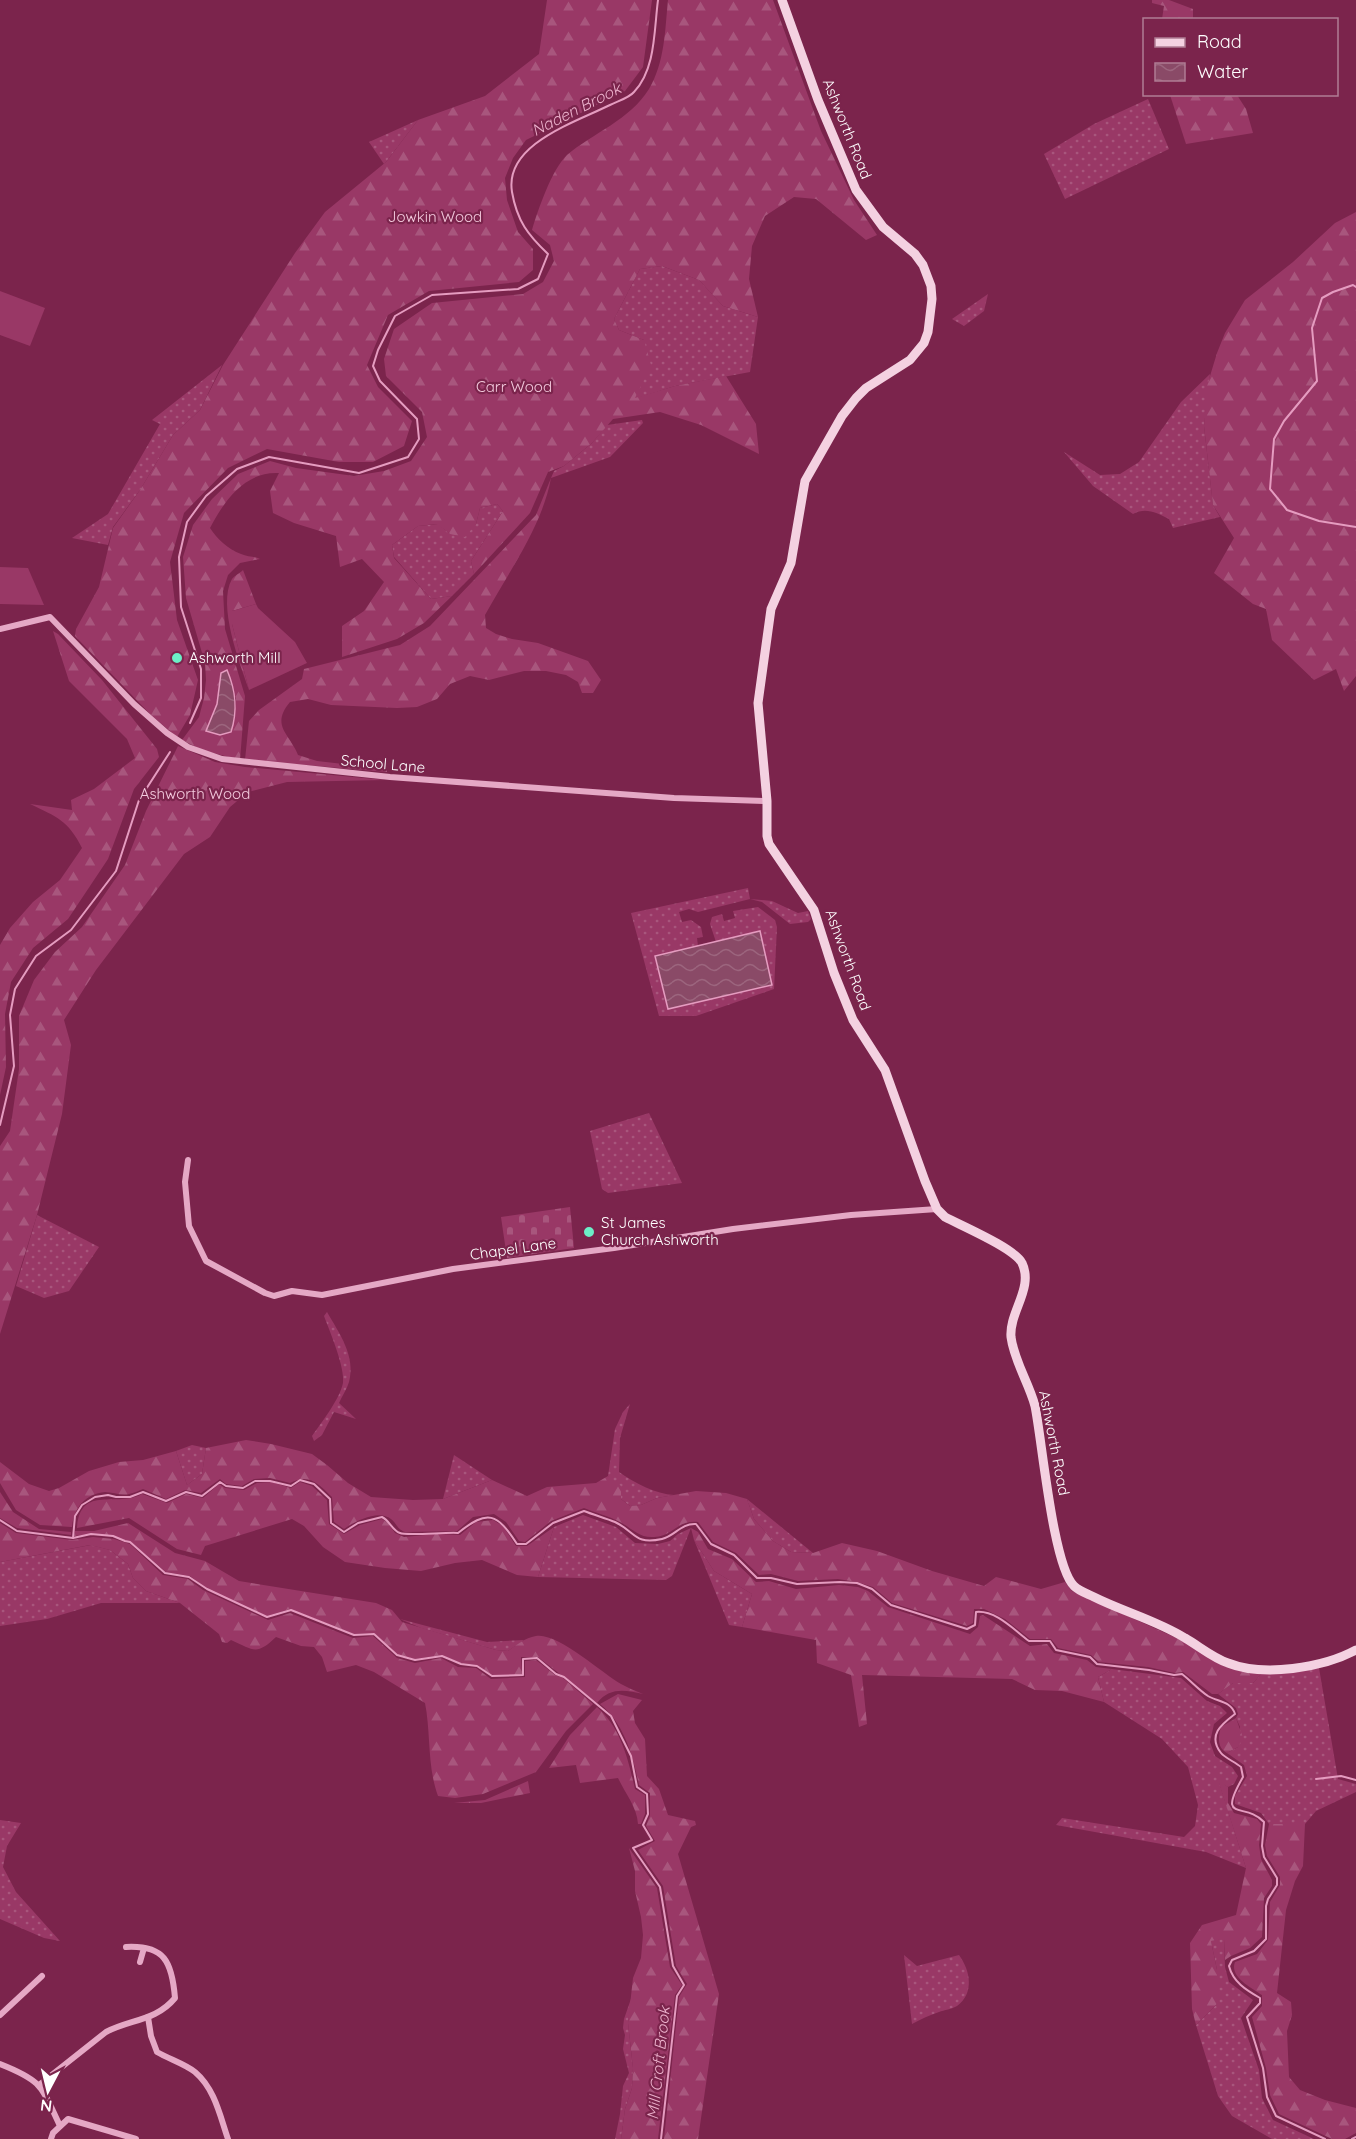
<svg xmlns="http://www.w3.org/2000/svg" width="1356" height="2139" font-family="Quicksand,sans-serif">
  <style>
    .grass { fill: url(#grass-dots) }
    .forest { fill: url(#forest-firs); fill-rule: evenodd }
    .cemetery { fill: url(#cemetery-stones) }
    .garden { fill: #993866 }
    .water { fill: url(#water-waves); stroke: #e59cc0; stroke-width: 1.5 }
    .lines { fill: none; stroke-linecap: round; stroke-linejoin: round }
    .stream { stroke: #e59cc0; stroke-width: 2 }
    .street { stroke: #e5a8c5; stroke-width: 6 }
    .secondary { stroke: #f4d1e1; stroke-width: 9 }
    .poi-dot { fill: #6cefc7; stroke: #7b244c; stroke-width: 2 }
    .labels { text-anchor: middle; stroke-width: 4.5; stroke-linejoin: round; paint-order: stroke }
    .street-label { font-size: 15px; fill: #fff; stroke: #7b244c }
    .park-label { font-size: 15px; fill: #f4cbde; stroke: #7b244c }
    .poi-label { font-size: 15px; fill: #fff; stroke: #7b244c; text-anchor: start }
    .water-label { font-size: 16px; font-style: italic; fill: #edb3ce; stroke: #7b244c }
  </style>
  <defs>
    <pattern id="grass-dots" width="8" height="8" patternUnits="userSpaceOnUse" patternTransform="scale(1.5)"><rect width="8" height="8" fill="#993866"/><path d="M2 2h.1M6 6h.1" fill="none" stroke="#a8567d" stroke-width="1.8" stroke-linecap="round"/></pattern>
    <pattern id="forest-firs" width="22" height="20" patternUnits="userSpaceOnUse" patternTransform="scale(1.5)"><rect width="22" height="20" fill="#993866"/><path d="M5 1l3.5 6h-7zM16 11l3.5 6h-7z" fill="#a8567d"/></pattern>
    <pattern id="cemetery-stones" width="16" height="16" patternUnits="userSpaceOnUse" patternTransform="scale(1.5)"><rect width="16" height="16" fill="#993866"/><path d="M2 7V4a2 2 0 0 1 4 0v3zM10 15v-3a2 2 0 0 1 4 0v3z" fill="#a8567d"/></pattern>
    <pattern id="water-waves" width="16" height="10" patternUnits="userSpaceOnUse" patternTransform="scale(1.5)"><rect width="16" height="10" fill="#8a4a67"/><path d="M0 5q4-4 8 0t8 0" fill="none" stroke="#9c657e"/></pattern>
  </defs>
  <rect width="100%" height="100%" fill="#7b244c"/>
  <g class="grass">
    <polygon points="1148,99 1169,149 1065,199 1044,154 1094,124"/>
    <polygon points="418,120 386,162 384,164 369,142"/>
    <polygon points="662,266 699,280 723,306 758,317 750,372 675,386 634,399 644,340 619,330 614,319 640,269"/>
    <polygon points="988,294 984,311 964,326 952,319"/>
    <polygon points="222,365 200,410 173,435 140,490 113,527 108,545 72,538 108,514 160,424 152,420"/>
    <path d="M1210,374L1204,426L1213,505L1220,517L1173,528L1169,519C1157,513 1146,507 1133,514L1093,486L1064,452L1100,475L1120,474L1139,462L1181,402Z"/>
    <polygon points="642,420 643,423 610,457 551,478 554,471 564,466 592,443 607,425"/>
    <polygon points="497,504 503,511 471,561 474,574 452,596 431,599 394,557 392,545 418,526 438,524 450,534 476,524 480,508"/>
    <polygon points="748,888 750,899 772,901 798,913 808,911 811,919 808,922 790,924 762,902 750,899 698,912 689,909 679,912 682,922 691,920 701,927 703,937 697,938 698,946 656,956 760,932 716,942 710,924 712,917 722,914 724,921 735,918 733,911 758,907 775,920 777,927 774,989 696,1016 659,1016 631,913"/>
    <polygon points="649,1113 682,1183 608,1193 602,1189 590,1131"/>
    <polygon points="37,1215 99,1247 69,1291 44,1298 16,1286"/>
    <path d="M327,1312C339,1333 356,1356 349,1382C347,1389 342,1396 339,1403L356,1419L334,1412L322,1435L314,1441L312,1436C321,1423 340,1399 343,1383C345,1367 330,1332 324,1316Z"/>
    <path d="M630,1404L620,1438L619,1472C634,1483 656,1494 674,1495L657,1498L641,1505L630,1506L621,1499L608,1476L615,1429L623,1412Z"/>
    <polygon points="192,1445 206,1448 202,1474 187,1485 176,1451"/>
    <polygon points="454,1455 492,1480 443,1499"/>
    <polygon points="747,1499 813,1553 791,1552 773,1541 754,1519"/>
    <polygon points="583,1515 616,1527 635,1543 658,1544 670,1541 678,1534 691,1528 672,1576 666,1580 538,1577 554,1527"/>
    <polygon points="694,1540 714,1571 752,1594 742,1627 729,1625"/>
    <polygon points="91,1545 110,1550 128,1564 133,1578 146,1591 180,1603 101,1603 47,1619 0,1626 0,1562"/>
    <polygon points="400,1619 487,1642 524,1640 508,1651 496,1650 421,1628"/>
    <polygon points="1319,1668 1338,1779 1356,1784 1356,1792 1316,1811 1305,1824 1269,1824 1261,1813 1235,1804 1235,1796 1247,1776 1244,1765 1227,1753 1238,1747 1240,1727 1236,1718 1238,1714 1236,1708 1218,1694 1233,1683 1253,1683 1263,1672"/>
    <polygon points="1112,1669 1181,1678 1207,1701 1220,1706 1227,1713 1214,1724 1210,1742 1215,1756 1232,1767 1238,1776 1234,1784 1228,1787 1219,1782 1246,1868 1206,1852 1056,1825 1062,1818 1184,1837 1195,1826 1198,1805 1188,1767 1162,1739 1104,1702 1098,1677"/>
    <polygon points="0,1820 21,1823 7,1846 3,1867 16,1892 60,1941 44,1938 0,1919"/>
    <polygon points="1224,1938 1225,1967 1229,1982 1253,2000 1241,2018 1259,2070 1262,2098 1273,2120 1314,2139 1272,2139 1232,2116 1218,2096 1196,2025 1217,2004 1217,1970 1211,1941"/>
    <path d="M904,1955L917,1966L959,1955C970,1970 975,1993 957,2006C952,2009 944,2010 939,2012C930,2015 921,2019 912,2024Z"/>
    <polygon points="633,1993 628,2023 633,2068 632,2088 625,2109 621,2139 615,2139 620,2114 623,2086 629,2073 623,2049 625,2035 623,2028 624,2019"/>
  </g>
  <g class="forest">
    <polygon points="547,0 652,0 643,67 625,91 526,140 513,158 505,178 507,200 518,232 533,249 533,270 519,282 429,291 388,315 367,365 378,387 412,421 404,446 373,462 339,462 267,449 228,468 184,513 170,562 177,620 198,680 190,715 177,737 151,715 75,636 76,629 99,587 113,528 140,490 173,435 200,410 223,365 295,253 325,212 386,162 418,120 485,96 539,54"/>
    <path d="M668,0H773L821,131L854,200L877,235L866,240L816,199L794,197L765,216L752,246L749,279L758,317L723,306L699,280L662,266L640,269L614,319L619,330L644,340L651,365L635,398L675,386L726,376L756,424L759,454L701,425L660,412L613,419L592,443L564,466L548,472L530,513L474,574L471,561L503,511L497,504L480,508L476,524L465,537L450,534L437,524L418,526L392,545L394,558L431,599L452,596L424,623L397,639L342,657V626L364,611L384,582L362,559L340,567L336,536L294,523L273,513L270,491L279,473C245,471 224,501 210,528C217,539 228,549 241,554C247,557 254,556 260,559L240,563L228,575L223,591L225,629L245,696L240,760L202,750L182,740L199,717L204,698L206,680L205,663L186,598L183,557L193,525L212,499L238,474L270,461L296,468L354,476L384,471L411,461L427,437L422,412L386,376L384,359L394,329L432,303L523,294L543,282L554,261L550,245L532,230C538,210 552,169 567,155C593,133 630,120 649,89C665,62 665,30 668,0ZM220,676L236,698L234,721L231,732L206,731L217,704Z"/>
    <polygon points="1152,0 1169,0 1193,9 1193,19 1162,19 1164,6 1152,3"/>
    <polygon points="1170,95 1237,95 1246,109 1253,133 1186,144"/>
    <polygon points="1356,212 1356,676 1344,691 1336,669 1314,680 1272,640 1266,609 1253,604 1214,573 1234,538 1213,505 1204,426 1207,386 1217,353 1225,333 1245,300 1293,262 1335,223"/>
    <path d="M551,478C542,527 509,571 485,615L486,628L496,634L512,639L538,643L588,661L601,680L593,693H582L578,682L566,675L546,671H524L489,680L470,676L450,684L437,699L417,707L397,708L331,705L308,699L290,702C270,726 290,734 298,755L317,761L387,769V772L245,760L249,721L259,710L302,679L304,669L400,645L430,626L536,515Z"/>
    <path d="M243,570L256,604L232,611V624L249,690C240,664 217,605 232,579C234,576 240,573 243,570Z"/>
    <path d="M53,631L58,634L102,680L157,749L159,757L134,789L108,859L68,919L33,948L11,982L5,1014L6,1067L0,1095V945L10,928L33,902L60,880L82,848C68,820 57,817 30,804L72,810L71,800L94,789L135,758L127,739L69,681Z"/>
    <polygon points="178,746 215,762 245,767 385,780 287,782 248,792 230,807 210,837 184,854 96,970 64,1020 71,1045 62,1114 37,1215 0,1334 0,1146 10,1131 19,1069 19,1016 34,980 55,952 82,927 125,865 146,811"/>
    <path d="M246,1440L271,1444L312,1454L327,1465L348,1483L371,1497L413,1500L443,1499L492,1480L527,1496L547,1487L596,1483L608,1476L621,1486V1499L630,1506L641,1505L657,1498L696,1491L726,1493L747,1499L754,1519L773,1541L791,1552L813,1553L842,1543L877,1551L932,1571L984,1586L996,1577L1041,1589L1065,1582L1072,1591L1192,1645L1263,1672L1253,1683H1233L1218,1694H1212L1183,1672L1175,1673L1148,1667L1099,1662L1091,1655L1058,1648L1051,1639H1030L1005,1619L984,1609H974L973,1623L967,1626L892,1603L873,1587L857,1582L838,1579L798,1581L771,1574L759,1575L736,1553L713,1542L698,1522C676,1520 674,1536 654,1537C639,1538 633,1529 620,1522C609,1516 596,1513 584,1508L551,1521L525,1542L519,1541L506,1522L494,1514L473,1517L457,1531L405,1532C397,1529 397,1524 391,1519C379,1509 355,1521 344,1529L334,1522L332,1497C318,1484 310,1473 290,1483L270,1478L254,1479L242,1486L226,1484L220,1479L201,1493L185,1490L166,1499L143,1489C138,1491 134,1493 129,1494C121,1496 113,1492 105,1492C85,1494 74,1508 72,1527L40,1525L16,1510L0,1483V1462L29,1484L49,1491L59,1488L89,1471L119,1462L143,1460L176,1451L187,1485L202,1474L206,1448Z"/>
    <path d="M271,1482L291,1488L300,1482L312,1486L327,1500L329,1524L344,1534L360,1525L382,1519L388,1523L395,1533L404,1537L437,1534L460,1535L476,1522L493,1520L503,1526L516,1546H527L554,1527L538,1577L517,1575L482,1560L455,1563L421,1571L385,1568L345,1562L323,1547L304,1526L292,1519L205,1546L201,1555L177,1549L129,1518L77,1528C80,1484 117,1508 142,1494L167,1503L186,1494L203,1498L219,1484L225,1488L244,1490L257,1483Z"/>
    <polygon points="0,1492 13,1512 39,1529 71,1532 71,1535 17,1528 0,1518"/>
    <path d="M0,1523L16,1533L72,1540L93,1537L114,1539L130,1544L163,1575L188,1579L203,1590L268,1620L290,1613L353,1638L373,1636L397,1658L415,1663L441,1658L458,1667L476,1668L491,1679L525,1677V1661L536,1660L555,1675L563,1678L593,1704L566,1731L536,1772L483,1794L455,1798L438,1796C427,1766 431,1733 425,1703L374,1672L356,1665L327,1672L322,1657L314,1647L301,1646L276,1637C256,1656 254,1650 231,1640L227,1643L222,1642L219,1634L180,1603L146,1591L133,1578L128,1564L110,1550L90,1545L0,1562Z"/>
    <path d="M128,1523L175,1553L205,1561L239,1581L376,1603L392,1610L402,1622L496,1650L508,1651C516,1645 525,1638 536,1636C557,1632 602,1673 621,1684C628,1688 636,1691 643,1694C625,1690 610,1687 597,1703L538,1657H521L522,1675L492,1676L477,1665L461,1663L442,1655L415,1659L398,1655L374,1633L354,1634L290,1609L267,1616L207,1589L190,1576L166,1572L131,1542L113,1536L90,1534L74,1536L75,1531H94Z"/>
    <polygon points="691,1528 698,1532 708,1549 732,1559 756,1582 769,1581 796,1589 839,1585 858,1587 868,1591 888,1607 970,1634 978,1627 980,1616 983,1615 1030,1646 1047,1644 1054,1653 1087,1660 1096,1667 1112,1669 1098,1677 1104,1702 1062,1691 1035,1690 1012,1679 862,1675 867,1724 859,1727 851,1675 817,1663 816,1640 742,1627 752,1594 714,1571 694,1540"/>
    <path d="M618,1694L642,1700L633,1711L635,1723L645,1739L647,1776L659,1789L668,1815L695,1821L696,1825L691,1827L678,1854L719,1994L698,2139H664L679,1997L687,1984L676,1966L663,1886L638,1850L655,1841L646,1826L650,1815V1793L639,1785C633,1756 624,1723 600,1704Z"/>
    <path d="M597,1707C621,1728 628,1759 635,1789L645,1795V1814L641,1824H638C637,1807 625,1793 618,1778L580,1783L576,1765L549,1768L570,1735Z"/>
    <path d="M1236,1718L1243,1738L1238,1747L1227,1753C1217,1748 1218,1737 1221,1727Z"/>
    <polygon points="1218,1780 1228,1787 1228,1803 1234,1813 1257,1819 1261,1824 1259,1845 1261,1859 1272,1880 1272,1886 1264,1898 1262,1937 1250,1948 1231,1956 1225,1960 1224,1939 1211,1941 1217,1970 1217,2004 1196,2025 1192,2009 1190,1943 1202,1925 1236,1915 1246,1868"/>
    <polygon points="528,1781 530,1793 481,1803 454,1803 485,1800"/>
    <path d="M1269,1824H1305L1303,1866L1295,1881L1286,1910L1277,1993L1291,2002L1292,2015L1287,2031L1289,2077L1300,2090L1325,2100L1356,2108V2133L1345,2139H1332L1279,2114L1270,2095L1266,2068L1252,2017L1262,2006V1995C1252,1988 1229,1977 1235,1962L1257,1954L1268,1940L1270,1902L1280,1885V1877L1267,1856L1265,1845Z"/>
    <polygon points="629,1848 657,1888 670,1967 682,1985 675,1995 658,2139 621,2139 625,2109 632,2088 633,2068 628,2023 633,1978 641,1958 643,1935 641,1917 635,1891 635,1871"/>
  </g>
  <polygon class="cemetery" points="570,1207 574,1248 507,1258 501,1217"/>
  <g class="garden">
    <polygon points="0,291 45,308 30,346 0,335"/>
    <polygon points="0,567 28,568 44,605 0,604"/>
    <polygon points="256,604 258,608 295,642 307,663 249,690 232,624 232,611"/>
  </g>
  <g class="water">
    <path d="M227,670C236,691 238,710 231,732L220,735L206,731L217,704L221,673Z"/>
    <polygon points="760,931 772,985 668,1009 655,956"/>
  </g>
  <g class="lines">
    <g class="stream">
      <polyline points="1356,287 1353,285 1333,292 1322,298 1312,328 1317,381 1284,421 1274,439 1270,489 1287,510 1319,521 1356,527"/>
      <path d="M190,723L201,698V669L181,607L179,557L187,522L206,496L237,469L269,457L359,473L408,457L419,439L417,419L380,381L373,366L378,350L395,316L432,295L518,289L538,279L548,254C528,235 517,221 512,192C504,144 576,122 610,105C618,101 629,98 634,92C656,69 654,29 658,0"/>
      <polyline points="0,1125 14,1066 10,1015 15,989 36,956 71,930 116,871 139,800 170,752"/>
      <polyline points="0,1520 17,1531 73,1538 91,1534 113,1536 125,1541 130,1542 165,1573 189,1577 207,1589 267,1617 291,1610 354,1635 374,1634 397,1655 415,1660 442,1656 461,1664 477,1666 492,1676 523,1675 523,1659 537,1658 556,1674 564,1677 611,1716 631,1756 637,1787 647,1794 648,1814 643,1825 652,1840 633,1848 660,1887 673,1966 684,1985 677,1996 661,2139"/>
      <path d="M73,1538L75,1516L82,1505L95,1497L108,1495L116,1497H130L143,1492L166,1501L186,1492L202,1496L220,1482L226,1486L243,1488L255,1481H270L291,1486L300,1480L314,1484L330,1499L331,1523L344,1532L358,1523L382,1517C390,1521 392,1530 400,1533C406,1536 447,1532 458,1533C488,1509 497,1513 517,1544H526L553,1523L584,1511C594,1515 605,1518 615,1522C636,1532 634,1545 662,1539C675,1536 681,1523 696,1524L711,1544L734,1555L757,1578H771L797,1584L840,1582L857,1583L872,1589L891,1605L967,1629L975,1625L976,1612C996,1610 1014,1630 1029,1641H1050L1056,1650L1090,1657L1097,1664L1149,1670L1174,1675L1182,1674C1191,1681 1199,1690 1208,1696C1218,1702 1231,1701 1235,1714C1222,1724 1207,1735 1221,1753C1225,1758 1235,1762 1241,1767L1243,1777C1216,1824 1245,1801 1264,1822L1262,1846L1264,1857L1277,1878V1885L1268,1899L1266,1906V1939L1254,1951L1232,1960L1229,1966C1233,1982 1246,1990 1260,1998V2003L1247,2017L1263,2068L1267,2097L1276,2116L1325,2139"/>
      <polyline points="1316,1779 1341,1776 1356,1780"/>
      <polyline points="1352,2139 1356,2137"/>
    </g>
    <g class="street">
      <polyline points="0,629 50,617 134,704 167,733 188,747 222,759 390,777 674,798 767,801"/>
      <polyline points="188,1160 185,1182 189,1226 206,1261 265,1293 274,1296 292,1291 322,1295 453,1269 614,1248 733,1229 851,1215 937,1209"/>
      <polyline points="140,1962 144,1948"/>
      <polyline points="0,2015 42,1976"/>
      <path d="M148,2017L151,2036L157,2052C169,2059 185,2064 195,2072C215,2089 220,2116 228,2139"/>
      <path d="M0,2064C43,2081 41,2086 60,2126"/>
      <path d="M39,2085L106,2032C131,2019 156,2021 175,1998C172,1962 165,1945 126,1947"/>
      <polyline points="51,2139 53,2133 68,2119 136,2139"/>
    </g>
    <path class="secondary" d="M782,0L818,100L856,190L883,227L915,254L923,265L931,286L932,299L928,332L924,343L910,360L866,388L856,398L842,416L805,481L791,563L771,609L758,703L767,801V836L769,844L814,910L834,973L853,1020L885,1070L925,1181L937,1209L945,1217C962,1226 1014,1248 1022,1263C1034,1288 1009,1312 1011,1337C1014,1361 1029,1383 1035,1406C1042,1440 1053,1566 1074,1586C1079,1591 1088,1594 1094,1597C1124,1612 1156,1620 1185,1638C1199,1646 1213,1658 1228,1663C1263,1677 1323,1668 1356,1650"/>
  </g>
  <g class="poi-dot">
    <circle cx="177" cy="658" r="6"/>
    <circle cx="589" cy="1232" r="6"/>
  </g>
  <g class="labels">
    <g class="street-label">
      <text transform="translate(847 129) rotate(68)" y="5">Ashworth Road</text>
      <text transform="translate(383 764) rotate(5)" y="5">School Lane</text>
      <text transform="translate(848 960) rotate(70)" y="5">Ashworth Road</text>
      <text transform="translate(513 1249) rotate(-8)" y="5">Chapel Lane</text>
      <text transform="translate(1054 1443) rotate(79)" y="5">Ashworth Road</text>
    </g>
    <g class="park-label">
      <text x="435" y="222">Jowkin Wood</text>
      <text x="514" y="392">Carr Wood</text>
      <text x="195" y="799">Ashworth Wood</text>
    </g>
    <g class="poi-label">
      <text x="189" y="663">Ashworth Mill</text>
      <text x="601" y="1228">St James<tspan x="601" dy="17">Church Ashworth</tspan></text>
    </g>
    <g class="water-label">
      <text transform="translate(576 109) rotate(-27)" y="6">Naden Brook</text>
      <text transform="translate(658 2063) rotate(-84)" y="6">Mill Croft Brook</text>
    </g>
  </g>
  <rect x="1143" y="18" width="195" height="78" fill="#7b244c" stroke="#b07c94" stroke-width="1.5"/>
  <rect x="1155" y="38" width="30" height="9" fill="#f4d1e1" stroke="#b07c94" stroke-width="1.5"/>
  <text x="1197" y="48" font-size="18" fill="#ffffff">Road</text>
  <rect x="1155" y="63" width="30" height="18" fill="url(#water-waves)" stroke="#b07c94" stroke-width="1.5"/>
  <text x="1197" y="78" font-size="18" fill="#ffffff">Water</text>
  <g transform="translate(48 2091) rotate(187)" stroke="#7b244c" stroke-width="4.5" paint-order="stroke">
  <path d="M0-4.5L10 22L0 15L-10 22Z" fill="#ffffff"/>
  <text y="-9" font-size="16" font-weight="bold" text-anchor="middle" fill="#ffffff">N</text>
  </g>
</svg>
